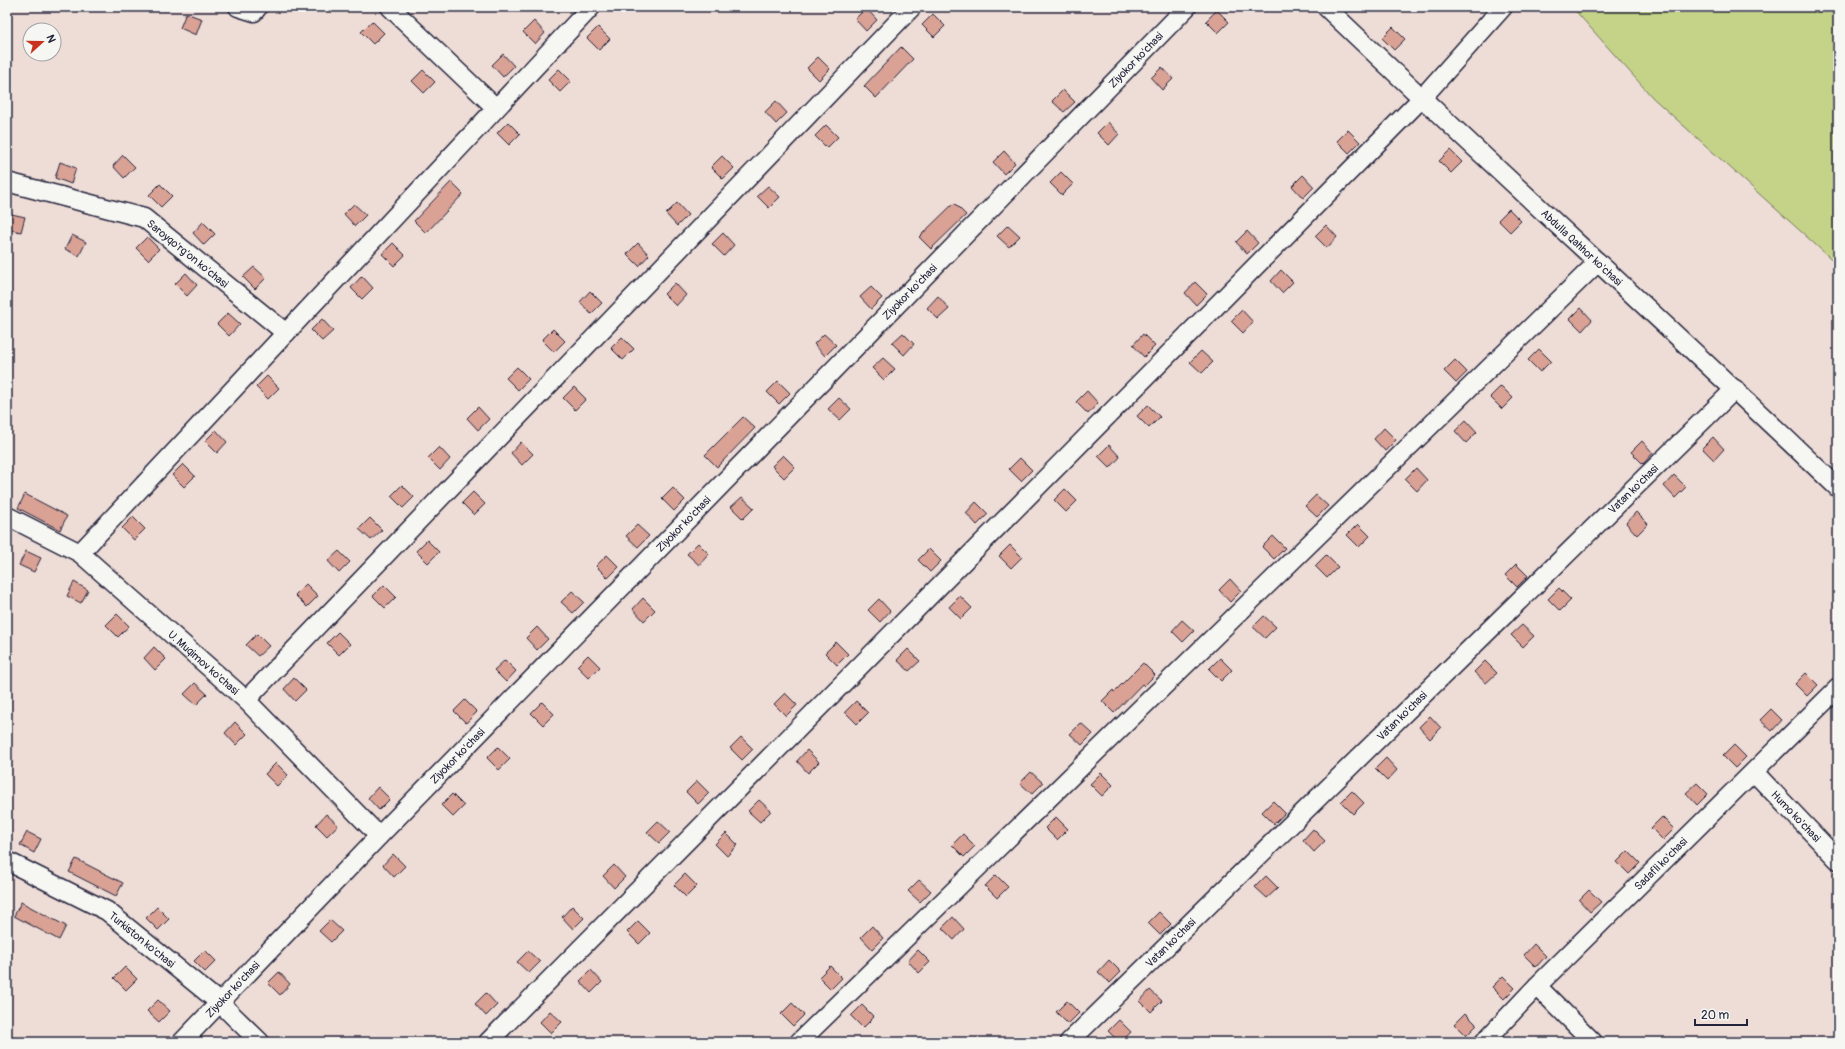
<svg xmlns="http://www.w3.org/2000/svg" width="1845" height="1049" font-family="Pangolin,sans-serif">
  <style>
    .green { fill: #c4d387; stroke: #737a61 }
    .building { fill: #daa195; stroke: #22223b }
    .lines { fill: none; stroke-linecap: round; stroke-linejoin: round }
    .minor-casing { stroke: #22223b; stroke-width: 21 }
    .minor { stroke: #f6f6f2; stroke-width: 18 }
    .labels { text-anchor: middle; stroke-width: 4; stroke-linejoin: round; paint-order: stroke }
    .street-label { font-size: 11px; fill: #22223b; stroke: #f6f6f2 }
  </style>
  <rect width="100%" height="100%" fill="#eedcd6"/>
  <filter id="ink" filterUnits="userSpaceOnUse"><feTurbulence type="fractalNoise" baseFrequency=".025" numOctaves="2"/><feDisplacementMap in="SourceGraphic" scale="8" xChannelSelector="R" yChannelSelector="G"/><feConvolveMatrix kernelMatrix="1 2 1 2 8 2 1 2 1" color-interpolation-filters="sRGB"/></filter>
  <g filter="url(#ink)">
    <polygon class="green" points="1572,7 1838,7 1838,265 1653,98"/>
    <g class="building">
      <polygon points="866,8 877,20 866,31 855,19"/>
      <polygon points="1217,10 1229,22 1218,33 1206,21"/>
      <polygon points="186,13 202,19 196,35 180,28"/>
      <polygon points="933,14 945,26 934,37 922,25"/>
      <polygon points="372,21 384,33 373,44 361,32"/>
      <polygon points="534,21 545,33 535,44 523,32"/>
      <polygon points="598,27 610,39 599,50 587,38"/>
      <polygon points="1393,27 1405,39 1394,50 1382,38"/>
      <polygon points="901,47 913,59 876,98 864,86"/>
      <polygon points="503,54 514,66 503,77 492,65"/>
      <polygon points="818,57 830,69 819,80 807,68"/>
      <polygon points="1162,67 1173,79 1162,90 1151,78"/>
      <polygon points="559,69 571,81 560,92 548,80"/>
      <polygon points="423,70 435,82 424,93 412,81"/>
      <polygon points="1063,90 1075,102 1064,112 1052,101"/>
      <polygon points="776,101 787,113 776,124 765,112"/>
      <polygon points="508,122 520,134 509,145 497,133"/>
      <polygon points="1108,122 1119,134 1109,145 1097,133"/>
      <polygon points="826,125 838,137 827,148 815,136"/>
      <polygon points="1348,130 1360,142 1349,153 1337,141"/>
      <polygon points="1450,150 1462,162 1451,173 1439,161"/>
      <polygon points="1004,151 1015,163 1004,174 993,162"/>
      <polygon points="123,155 135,167 124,178 113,166"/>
      <polygon points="722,156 734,168 723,179 711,167"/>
      <polygon points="60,162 76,168 71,184 55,178"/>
      <polygon points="1061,172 1073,184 1062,195 1050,183"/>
      <polygon points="1303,175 1314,187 1303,198 1292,186"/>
      <polygon points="451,182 463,194 426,233 414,221"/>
      <polygon points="160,184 172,196 161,207 149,195"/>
      <polygon points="768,186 780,197 769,208 757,196"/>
      <polygon points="677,203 688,215 677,226 666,214"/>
      <polygon points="954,203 966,215 931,249 919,237"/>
      <polygon points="354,204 366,215 355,226 344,214"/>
      <polygon points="1509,209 1521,221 1510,232 1498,220"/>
      <polygon points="7,213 25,217 21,232 7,229"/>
      <polygon points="203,222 215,234 204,245 193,233"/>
      <polygon points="1008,225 1020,236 1009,247 997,236"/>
      <polygon points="1326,225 1337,237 1327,248 1315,236"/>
      <polygon points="1247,231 1258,243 1247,254 1236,242"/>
      <polygon points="723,233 734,245 724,256 712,244"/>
      <polygon points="72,235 86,242 79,256 65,249"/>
      <polygon points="147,237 159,249 148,260 136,248"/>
      <polygon points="393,243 405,255 394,266 382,254"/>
      <polygon points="638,243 649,255 639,266 627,254"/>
      <polygon points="254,267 266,278 255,289 243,277"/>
      <polygon points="1281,270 1293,282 1282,293 1271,281"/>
      <polygon points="186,273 197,285 187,296 175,284"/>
      <polygon points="362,276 373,288 362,299 351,288"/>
      <polygon points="1195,282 1207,294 1196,305 1185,293"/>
      <polygon points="675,283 686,295 676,306 664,294"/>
      <polygon points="871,287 882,298 871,309 860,297"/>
      <polygon points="590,291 602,303 591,314 580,302"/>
      <polygon points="938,296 949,309 938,319 927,308"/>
      <polygon points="1581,308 1592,320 1582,331 1570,319"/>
      <polygon points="1242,310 1253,322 1243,333 1231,321"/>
      <polygon points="228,313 240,324 229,336 217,324"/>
      <polygon points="322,319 333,331 322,341 311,330"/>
      <polygon points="553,329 565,341 554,352 542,340"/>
      <polygon points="903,333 914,344 904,355 892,343"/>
      <polygon points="824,334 836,345 825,356 814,344"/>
      <polygon points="1143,334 1155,346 1144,357 1133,345"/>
      <polygon points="622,337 634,349 623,360 611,348"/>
      <polygon points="1539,349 1551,361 1540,372 1528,360"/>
      <polygon points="1201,351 1213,362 1202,373 1190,362"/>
      <polygon points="883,358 895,369 884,380 872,368"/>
      <polygon points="1455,360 1467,372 1456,383 1444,371"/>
      <polygon points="517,367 529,379 518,390 506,378"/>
      <polygon points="267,376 279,388 268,399 256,387"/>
      <polygon points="778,381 790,393 779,404 767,392"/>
      <polygon points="1501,386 1513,398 1502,409 1490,397"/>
      <polygon points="574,387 586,399 575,410 563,398"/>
      <polygon points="1087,391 1098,403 1088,414 1076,402"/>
      <polygon points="839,398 851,409 840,420 828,409"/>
      <polygon points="1148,405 1160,417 1149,428 1137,416"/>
      <polygon points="478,407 489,419 478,430 467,418"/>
      <polygon points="743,417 755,428 717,467 705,455"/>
      <polygon points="1466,420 1477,432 1466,443 1455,431"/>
      <polygon points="1384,428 1396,440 1385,451 1374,439"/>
      <polygon points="216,430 227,442 217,453 205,441"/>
      <polygon points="1713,437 1724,449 1714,460 1702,448"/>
      <polygon points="1642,441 1653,453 1643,464 1631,452"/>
      <polygon points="521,442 533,454 522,465 511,453"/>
      <polygon points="1109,445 1120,457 1110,468 1098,456"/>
      <polygon points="439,447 450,459 440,470 428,458"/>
      <polygon points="783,455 795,467 784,478 772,466"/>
      <polygon points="1020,458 1032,470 1021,481 1009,469"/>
      <polygon points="183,464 195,476 184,487 172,475"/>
      <polygon points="1416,468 1427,480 1417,491 1405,479"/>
      <polygon points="1674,475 1686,487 1675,498 1664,486"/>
      <polygon points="402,485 414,497 403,508 391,496"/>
      <polygon points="673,488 685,500 674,511 662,499"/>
      <polygon points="1065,489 1077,501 1066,512 1054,500"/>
      <polygon points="473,492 485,504 474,515 462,503"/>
      <polygon points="25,494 67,516 60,530 18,508"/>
      <polygon points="1316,495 1328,506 1317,517 1305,506"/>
      <polygon points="742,497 754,508 743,519 731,507"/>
      <polygon points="976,502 988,514 977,525 966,513"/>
      <polygon points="1636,512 1648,524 1637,535 1626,523"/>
      <polygon points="133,517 145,529 134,540 122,528"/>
      <polygon points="370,518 382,530 371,540 359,529"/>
      <polygon points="1358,524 1370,536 1359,547 1347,535"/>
      <polygon points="637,525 649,536 638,547 626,536"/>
      <polygon points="1273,536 1285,548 1274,559 1262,547"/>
      <polygon points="427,540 439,552 428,563 416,551"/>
      <polygon points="698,543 709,554 699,565 687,554"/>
      <polygon points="1010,545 1022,557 1011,568 999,556"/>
      <polygon points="929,549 941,561 930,572 918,560"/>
      <polygon points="26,551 41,558 34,572 19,565"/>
      <polygon points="339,551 350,562 339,573 328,561"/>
      <polygon points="607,555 619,567 608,578 596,566"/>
      <polygon points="1326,555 1338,567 1327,578 1315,566"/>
      <polygon points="1516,564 1528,576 1517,587 1505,575"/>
      <polygon points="1230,579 1241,591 1230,602 1219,590"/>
      <polygon points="74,582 88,590 81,603 67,596"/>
      <polygon points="306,584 318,596 307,607 295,595"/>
      <polygon points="384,585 396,597 385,608 373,596"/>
      <polygon points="1559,588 1571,600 1560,611 1548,599"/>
      <polygon points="572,591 584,602 573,613 561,602"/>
      <polygon points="960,596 972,608 961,619 949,607"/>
      <polygon points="643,598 655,610 644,621 633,609"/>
      <polygon points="879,599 890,611 880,622 868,610"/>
      <polygon points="117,614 129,626 118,637 106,625"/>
      <polygon points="1264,616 1276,627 1265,638 1253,627"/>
      <polygon points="1182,620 1194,631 1183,642 1172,631"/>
      <polygon points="1522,625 1534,636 1523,647 1511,635"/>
      <polygon points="537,627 548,639 537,650 526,638"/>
      <polygon points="338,632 350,644 339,655 327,643"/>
      <polygon points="257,634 269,646 258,656 246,645"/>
      <polygon points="836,642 848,654 837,665 825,653"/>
      <polygon points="154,647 166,659 155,670 144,658"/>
      <polygon points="908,649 920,661 909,671 897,660"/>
      <polygon points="588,655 600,667 589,678 577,666"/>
      <polygon points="1220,658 1232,670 1221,681 1209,669"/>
      <polygon points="505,660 516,671 506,682 494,670"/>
      <polygon points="1485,661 1497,673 1486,683 1474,672"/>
      <polygon points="1143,663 1155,675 1144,686 1142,684 1114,713 1102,701 1113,690 1114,692"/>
      <polygon points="1806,673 1818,685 1807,696 1795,684"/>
      <polygon points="294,678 306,690 295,701 284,689"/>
      <polygon points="195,683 207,694 196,705 184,694"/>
      <polygon points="785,693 797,705 786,716 774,704"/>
      <polygon points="465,700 477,712 466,723 454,711"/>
      <polygon points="856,701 868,713 857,724 845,712"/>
      <polygon points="542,702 554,714 543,725 531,713"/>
      <polygon points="1771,709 1782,720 1772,731 1760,720"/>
      <polygon points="1430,716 1441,728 1430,739 1419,727"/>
      <polygon points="235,722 247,734 236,745 225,733"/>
      <polygon points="1081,723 1093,734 1082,745 1070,734"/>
      <polygon points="741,737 753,749 742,760 730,748"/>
      <polygon points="1734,745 1746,757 1735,768 1723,756"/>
      <polygon points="498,747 510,759 499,770 487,758"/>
      <polygon points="807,750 819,762 808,773 797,761"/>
      <polygon points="1386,758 1397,770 1387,781 1375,769"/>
      <polygon points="276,763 288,775 277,786 265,774"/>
      <polygon points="1031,772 1043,783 1032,794 1020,783"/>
      <polygon points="1101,773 1113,785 1102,796 1090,784"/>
      <polygon points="697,781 709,793 698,804 686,792"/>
      <polygon points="1697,783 1708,794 1697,805 1686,793"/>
      <polygon points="378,787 390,799 379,810 368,798"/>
      <polygon points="1352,791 1364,803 1353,814 1341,802"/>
      <polygon points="452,794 464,806 453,817 441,805"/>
      <polygon points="759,800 771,811 760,822 748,811"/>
      <polygon points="1273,801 1285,813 1274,824 1262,812"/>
      <polygon points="326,814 338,825 327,836 316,825"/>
      <polygon points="1056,817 1068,829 1057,840 1045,828"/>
      <polygon points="1662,817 1674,829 1663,840 1651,828"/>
      <polygon points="658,821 670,832 659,843 647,832"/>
      <polygon points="1313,829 1325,841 1314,852 1303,840"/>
      <polygon points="27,832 41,839 34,853 20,845"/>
      <polygon points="726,833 738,845 727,856 715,844"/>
      <polygon points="963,834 975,846 964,857 952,845"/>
      <polygon points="1628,851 1640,863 1629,874 1617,862"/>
      <polygon points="393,854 405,866 394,877 383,865"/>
      <polygon points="76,859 123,883 116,896 69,872"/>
      <polygon points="614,865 625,877 614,888 603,876"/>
      <polygon points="685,874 697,886 686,897 674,885"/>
      <polygon points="996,875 1008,887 997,898 985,886"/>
      <polygon points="1266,876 1278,888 1267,898 1255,887"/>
      <polygon points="919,880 931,891 920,902 908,891"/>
      <polygon points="1589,890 1601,902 1590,912 1579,900"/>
      <polygon points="21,902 66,926 59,940 14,916"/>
      <polygon points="572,906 584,918 573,929 562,917"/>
      <polygon points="157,907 169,919 158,930 146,918"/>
      <polygon points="1159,912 1171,924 1160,935 1148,923"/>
      <polygon points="953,917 964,929 954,940 942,928"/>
      <polygon points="330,920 342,931 331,942 319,931"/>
      <polygon points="638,921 650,933 639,944 627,932"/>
      <polygon points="872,926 883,938 872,949 861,937"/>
      <polygon points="1534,944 1546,956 1536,967 1524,955"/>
      <polygon points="205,950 216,961 205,972 194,961"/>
      <polygon points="918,950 930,962 919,973 908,961"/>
      <polygon points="528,951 540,962 529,973 517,962"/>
      <polygon points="1109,960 1121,972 1110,983 1098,972"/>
      <polygon points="830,966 842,978 831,989 819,977"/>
      <polygon points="125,967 137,979 126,990 114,978"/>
      <polygon points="591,970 602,982 591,993 580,981"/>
      <polygon points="279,972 290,984 280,995 268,983"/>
      <polygon points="1503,976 1515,988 1504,999 1492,987"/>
      <polygon points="1150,990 1162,1001 1151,1012 1140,1001"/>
      <polygon points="486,993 497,1005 486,1016 475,1004"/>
      <polygon points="158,1000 170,1011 159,1022 147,1011"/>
      <polygon points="1067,1001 1079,1013 1068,1024 1056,1012"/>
      <polygon points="792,1003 804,1015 793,1026 781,1014"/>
      <polygon points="862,1005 874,1017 863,1028 851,1016"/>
      <polygon points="550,1011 562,1022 551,1033 540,1022"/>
      <polygon points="1465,1013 1477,1025 1466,1036 1454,1024"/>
      <polygon points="1119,1020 1131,1032 1121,1042 1119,1042 1108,1031"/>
    </g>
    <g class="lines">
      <defs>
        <g id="minor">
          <polyline points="238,7 254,12 258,7"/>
          <polyline points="390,7 496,108"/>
          <path id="s1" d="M1326,7C1495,169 1669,326 1838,488"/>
          <path id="s2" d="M7,182L144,218L286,333"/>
          <path id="s3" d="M7,516L80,553L246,700L379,836"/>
          <polyline points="80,553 591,7"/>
          <polyline points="246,700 912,7"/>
          <path id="s4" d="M1754,772L1838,860"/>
          <path id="s5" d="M7,861L107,911L220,1003L260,1042"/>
          <polyline points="1537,986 1593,1042"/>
          <path id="s6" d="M182,1042L379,836L1187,7"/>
          <polyline points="488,1042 1422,98 1503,7"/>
          <polyline points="799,1042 1598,262"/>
          <path id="s7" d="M1069,1042L1735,389"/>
          <path id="s8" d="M1484,1042L1537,986L1838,688"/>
        </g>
      </defs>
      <use href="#minor" class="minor-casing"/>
      <use href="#minor" class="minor"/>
    </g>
  </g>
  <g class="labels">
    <g class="street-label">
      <text dy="4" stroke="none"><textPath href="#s6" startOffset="1369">Ziyokor ko'chasi</textPath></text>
      <text dy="4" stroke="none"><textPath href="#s1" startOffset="351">Abdulla Qahhor ko'chasi</textPath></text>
      <text dy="4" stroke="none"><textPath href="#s2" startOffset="198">Saroyqo'rg'on ko'chasi</textPath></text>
      <text dy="4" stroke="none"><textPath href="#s6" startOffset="1045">Ziyokor ko'chasi</textPath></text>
      <text dy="4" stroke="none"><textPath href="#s7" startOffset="790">Vatan ko'chasi</textPath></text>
      <text dy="4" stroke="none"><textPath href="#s6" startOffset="721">Ziyokor ko'chasi</textPath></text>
      <text dy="4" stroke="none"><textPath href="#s3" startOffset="247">U. Muqimov ko'chasi</textPath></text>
      <text dy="4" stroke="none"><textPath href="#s7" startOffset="466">Vatan ko'chasi</textPath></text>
      <text dy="4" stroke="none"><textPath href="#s6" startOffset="397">Ziyokor ko'chasi</textPath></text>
      <text dy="4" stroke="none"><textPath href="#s4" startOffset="61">Humo ko'chasi</textPath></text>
      <text dy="4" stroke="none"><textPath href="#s8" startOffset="251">Sadafli ko'chasi</textPath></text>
      <text dy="4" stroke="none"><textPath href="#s5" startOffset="157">Turkiston ko'chasi</textPath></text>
      <text dy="4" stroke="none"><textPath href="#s7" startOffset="142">Vatan ko'chasi</textPath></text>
      <text dy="4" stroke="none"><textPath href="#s6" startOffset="73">Ziyokor ko'chasi</textPath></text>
    </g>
  </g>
  <rect width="1845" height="1049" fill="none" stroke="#f6f6f2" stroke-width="24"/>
  <rect x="12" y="12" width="1821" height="1025" fill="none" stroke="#22223b" stroke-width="1.5" filter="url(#ink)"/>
  <g transform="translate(42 42) rotate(69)"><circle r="19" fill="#f6f6f2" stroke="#a1a1a9"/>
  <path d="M0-3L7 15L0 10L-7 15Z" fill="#c8321e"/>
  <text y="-6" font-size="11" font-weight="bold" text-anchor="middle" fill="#22223b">N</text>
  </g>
  <path d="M1695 1019v6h52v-6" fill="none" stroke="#22223b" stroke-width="2"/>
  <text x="1701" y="1019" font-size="12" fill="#22223b" stroke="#f6f6f2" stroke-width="3" paint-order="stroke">20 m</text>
</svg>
